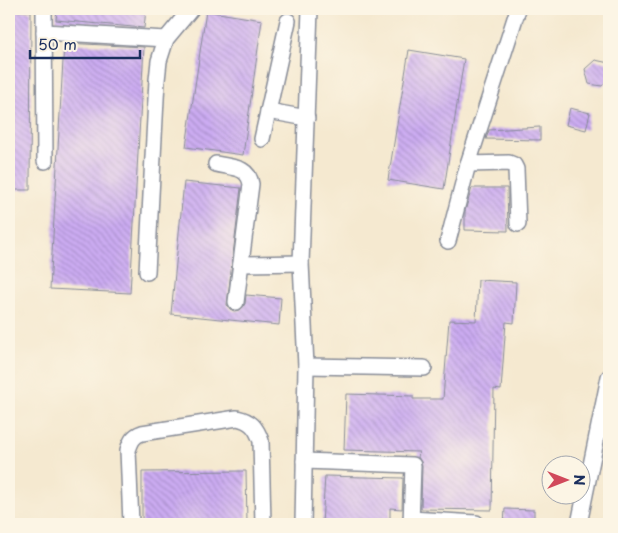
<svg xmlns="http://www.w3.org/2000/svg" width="618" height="533" font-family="'Playpen Sans',sans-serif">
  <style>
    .building { fill: url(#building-back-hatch) }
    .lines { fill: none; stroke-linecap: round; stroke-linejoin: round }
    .minor-casing { stroke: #888c97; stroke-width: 18 }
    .minor { stroke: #fff; stroke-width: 15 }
  </style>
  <defs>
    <pattern id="building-back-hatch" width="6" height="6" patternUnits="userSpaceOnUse" patternTransform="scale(1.25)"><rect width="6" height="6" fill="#ccacf2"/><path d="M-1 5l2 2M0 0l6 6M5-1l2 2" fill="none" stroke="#a58cc7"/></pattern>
  </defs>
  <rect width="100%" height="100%" fill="#fcf5e5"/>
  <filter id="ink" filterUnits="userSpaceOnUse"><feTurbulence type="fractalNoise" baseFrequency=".02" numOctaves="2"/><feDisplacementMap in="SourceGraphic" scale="10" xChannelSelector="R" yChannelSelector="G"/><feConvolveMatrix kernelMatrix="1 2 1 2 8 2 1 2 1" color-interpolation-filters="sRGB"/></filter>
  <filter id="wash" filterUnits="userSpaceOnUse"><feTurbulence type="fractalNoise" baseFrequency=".0096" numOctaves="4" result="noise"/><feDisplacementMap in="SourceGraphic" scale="20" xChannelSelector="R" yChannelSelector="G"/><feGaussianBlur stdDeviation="1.12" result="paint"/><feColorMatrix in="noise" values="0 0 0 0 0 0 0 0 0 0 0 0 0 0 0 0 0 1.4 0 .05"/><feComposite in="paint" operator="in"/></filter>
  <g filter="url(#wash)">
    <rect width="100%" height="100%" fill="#f5e9d0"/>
    <g id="blocks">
      <g class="building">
        <polygon points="57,9 146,9 144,28 56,20"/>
        <polygon points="9,11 31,11 30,190 9,190"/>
        <polygon points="206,11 262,20 243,155 186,147"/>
        <polygon points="64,43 144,47 130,293 50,289"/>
        <polygon points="409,50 464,59 444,189 388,180"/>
        <polygon points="595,60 609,63 609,78 602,86 589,84 585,69"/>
        <polygon points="570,108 590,113 586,130 566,125"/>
        <polygon points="540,127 540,140 486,139 489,130"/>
        <polygon points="184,182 241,188 227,305 230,309 234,311 240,310 245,304 246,295 281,298 279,325 171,314"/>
        <polygon points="472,188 507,188 508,231 465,230 465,211"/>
        <polygon points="478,280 516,282 514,323 506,322 501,390 494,389 492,510 421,509 422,465 418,457 419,452 344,450 346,394 413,396 413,399 443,399 449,320 476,321"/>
        <polygon points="246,471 247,524 142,524 142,472"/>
        <polygon points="325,476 403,478 402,509 390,508 390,524 322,524"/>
        <polygon points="505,509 534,510 534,524 504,524"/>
      </g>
    </g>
  </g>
  <g filter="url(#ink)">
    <use href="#blocks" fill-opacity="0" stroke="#888c97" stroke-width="1"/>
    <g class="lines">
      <defs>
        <g id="minor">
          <polyline points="44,9 45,161"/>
          <polyline points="44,32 166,39"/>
          <polyline points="268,111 307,118"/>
          <polyline points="262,139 288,21"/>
          <path d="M216,164C232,168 248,166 251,184L236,302"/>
          <polyline points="468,164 509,163 514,165 516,169 518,224"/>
          <polyline points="448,241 468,164 518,9"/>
          <polyline points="241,264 301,263"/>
          <polyline points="147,272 157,80 159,61 166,39 191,9"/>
          <polyline points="306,366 424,368"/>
          <polyline points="304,461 413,465 411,524"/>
          <polyline points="411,519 476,523"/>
          <path d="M131,524L128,450C131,441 133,436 142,433L237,418C251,421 256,427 261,441L263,524"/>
          <polyline points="303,524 306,366 301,263 310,9"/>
          <polyline points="579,524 609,377"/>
        </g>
      </defs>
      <use href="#minor" class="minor-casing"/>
      <use href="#minor" class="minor"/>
    </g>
  </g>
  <rect width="618" height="533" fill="none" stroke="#fcf5e5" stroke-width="30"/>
  <g transform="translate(566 480) rotate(90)"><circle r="24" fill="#fcf5e5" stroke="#a2a6af"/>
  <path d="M0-4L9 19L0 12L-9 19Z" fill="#d1495b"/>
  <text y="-8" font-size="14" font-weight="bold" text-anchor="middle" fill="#1b2f5e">N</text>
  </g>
  <path d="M30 50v8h110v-8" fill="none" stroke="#1b2f5e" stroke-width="2.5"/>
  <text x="38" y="50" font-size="15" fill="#1b2f5e" stroke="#fcf5e5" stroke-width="4" paint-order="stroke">50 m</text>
</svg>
